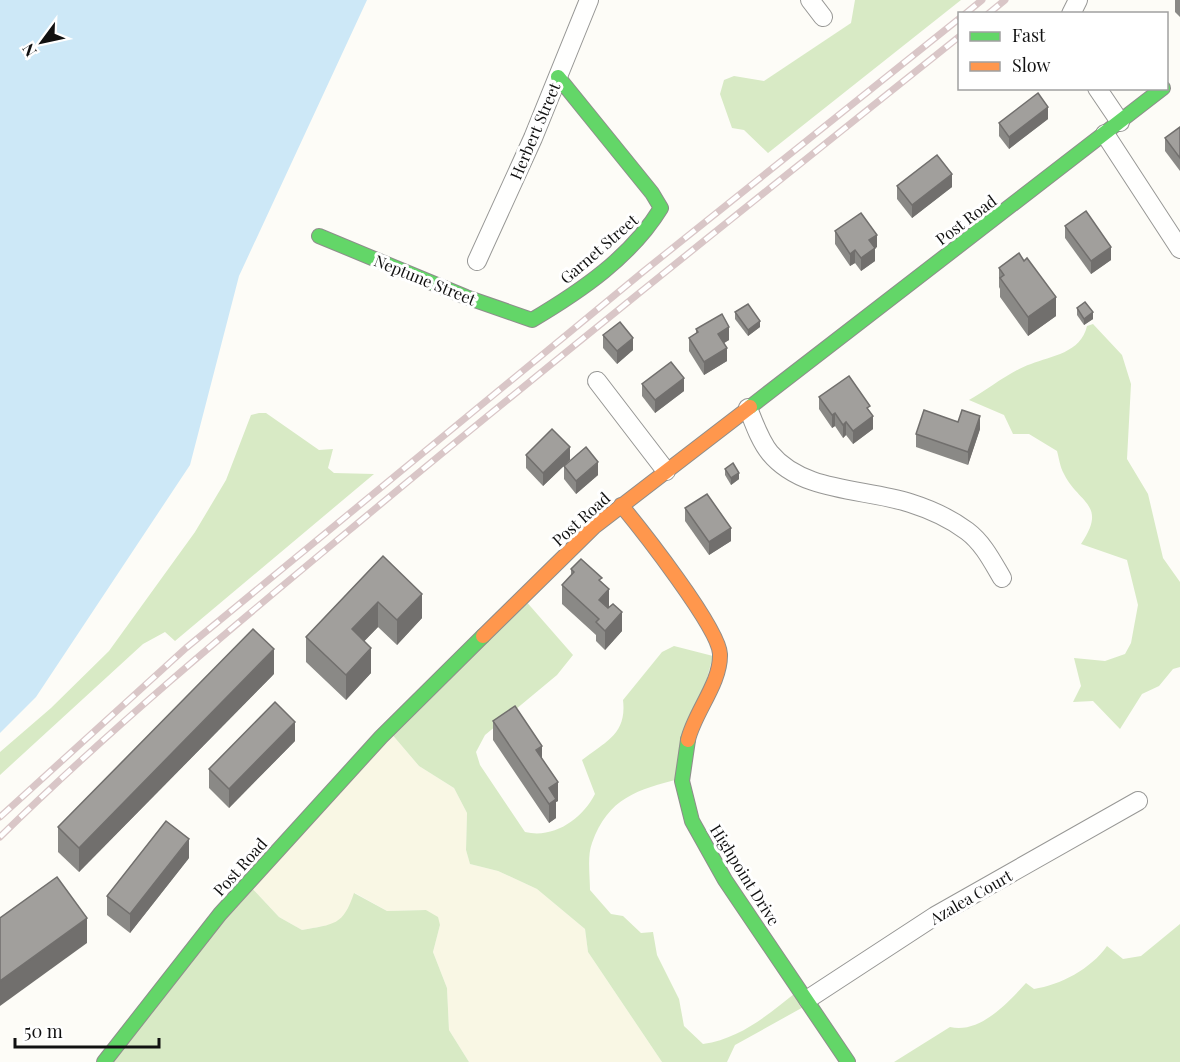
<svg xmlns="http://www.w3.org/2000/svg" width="1180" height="1062" font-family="'Playfair Display',serif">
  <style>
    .farmland { fill: #f9f7e4 }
    .forest { fill: #d8eac5 }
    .water { fill: #cde8f7 }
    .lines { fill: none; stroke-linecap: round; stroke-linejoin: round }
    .street-casing { stroke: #979795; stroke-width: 20 }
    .fast-casing { stroke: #8e8d8b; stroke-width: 16 }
    .slow-casing { stroke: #8e8d8b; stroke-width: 16 }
    .street { stroke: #fffffe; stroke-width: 18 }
    .fast { stroke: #63d668; stroke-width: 14 }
    .slow { stroke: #ff974d; stroke-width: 14 }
    .rail-casing { stroke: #d9c6c7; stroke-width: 7 }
    .rail { stroke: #fff; stroke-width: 4.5; stroke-dasharray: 14; stroke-linecap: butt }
    .wall { fill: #8a8986 }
    .shaded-wall { fill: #716f6d }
    .building { fill: #a19f9c; stroke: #716f6d; stroke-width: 1.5 }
    .labels { text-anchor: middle; stroke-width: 6; stroke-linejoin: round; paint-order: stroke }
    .street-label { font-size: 16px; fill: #111; stroke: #fff }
  </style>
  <rect width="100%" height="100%" fill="#fdfcf7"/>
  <polygon class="farmland" points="390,732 419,766 454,788 467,813 466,850 470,864 498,871 537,889 585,929 588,952 662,1062 469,1062 449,1030 447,988 433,952 440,925 426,910 387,911 355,893 347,914 335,924 302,930 279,917 249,885"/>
  <g class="forest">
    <polygon points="855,0 961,0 768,153 744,130 732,128 720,94 724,80 734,76 764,81 851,23"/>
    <path d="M1093,324L1122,355L1131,384L1127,459L1148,494L1163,558L1180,582V667L1173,669L1159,686L1142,694L1120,729L1093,701L1073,702L1081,686L1074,658L1105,661L1125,654L1131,643L1138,605L1127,560L1081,544C1108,504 1079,504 1064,474C1060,467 1059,458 1057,451L1029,434H1013L1004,415L969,400C989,389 1010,371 1031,364C1051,356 1081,353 1087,326Z"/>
    <polygon points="259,413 266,413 319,450 333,449 328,468 334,473 374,474 175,641 165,632 143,644 0,775 0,752 51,708 109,651 195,532 226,480 251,415"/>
    <path d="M524,599L573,655L557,675L485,735L476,752L480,765L525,832C554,839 582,819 595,794L582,760C606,741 627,734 623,700L662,652L674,646L713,656L680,779C638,789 608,798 592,843C587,856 590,876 590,890L611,914L623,916L641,933L653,932L657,955L679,999L684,1026L703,1044C742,1038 767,1015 798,991L807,1005L735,1045L727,1062H662L588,952L585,929L537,889L498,871L470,864L466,850L467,813L454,788L419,766L390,732Z"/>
    <path d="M249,885L279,917L302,930C334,924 343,926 354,893L387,911L426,910L438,917L440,925L433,952L447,988L449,1030L469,1062H104Z"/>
    <path d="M1180,924V1062H894L950,1027C979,1034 1007,1004 1026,983L1034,989C1060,985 1091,969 1107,946L1123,959L1141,956Z"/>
  </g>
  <polygon class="water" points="0,0 367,0 239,276 190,465 36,697 0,733"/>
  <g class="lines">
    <defs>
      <g id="street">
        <polyline points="810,0 823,17"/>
        <polyline points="1071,14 1078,0"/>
        <polyline points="1097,88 1120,122"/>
        <polyline points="1105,134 1180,249"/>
        <polyline points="477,261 533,138 589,0"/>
        <polyline points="597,381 666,471"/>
        <path d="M748,408C754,423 760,441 770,453C803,493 865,488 910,503C929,509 951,519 967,531C983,543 992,561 1002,578"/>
        <polyline points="808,999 935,916 1138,801"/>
      </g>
      <g id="fast">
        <path d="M319,236L466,297L532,320C581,291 631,257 661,208L652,193L558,77"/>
        <polyline points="750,407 1163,88"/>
        <polyline points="688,740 682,781 692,821 725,880 848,1062"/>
        <polyline points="104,1062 220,914 381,737 483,636"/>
      </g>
      <g id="slow">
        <path d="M621,505C640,528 719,628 720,654C721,683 694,713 688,740"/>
        <polyline points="483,636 594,527 750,407"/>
      </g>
    </defs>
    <use href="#street" class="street-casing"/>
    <use href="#fast" class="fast-casing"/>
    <use href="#slow" class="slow-casing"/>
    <use href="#street" class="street"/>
    <use href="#fast" class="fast"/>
    <use href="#slow" class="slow"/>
    <defs>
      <g id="rail">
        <polyline points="965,14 982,0"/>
        <polyline points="988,14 1005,0"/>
        <polyline points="0,817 186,648 644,271 960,18"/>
        <path d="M0,837C115,724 240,621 364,518C560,355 760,196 960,36"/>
      </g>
    </defs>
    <use href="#rail" class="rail-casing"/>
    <use href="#rail" class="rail"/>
  </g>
  <g class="wall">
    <polygon points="1175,0 1180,0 1180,17 1175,12"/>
    <polygon points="1048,119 1009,149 999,136 999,123"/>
    <polygon points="1180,127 1180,171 1165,151 1165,138"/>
    <polygon points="897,186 952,187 912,218 897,199"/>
    <polygon points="1065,226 1111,260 1091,274 1065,238"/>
    <polygon points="835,231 877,247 875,248 875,261 861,271 855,263 850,266 835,244"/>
    <polygon points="999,268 1056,316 1028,336 1000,297 1000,289 999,287"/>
    <polygon points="1077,308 1093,319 1084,325 1077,315"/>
    <polygon points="735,312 760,327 748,336 735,319"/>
    <polygon points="696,329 729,340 723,343 727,361 704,375 689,351 689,338 696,333"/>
    <polygon points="603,335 633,350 617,364 603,348"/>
    <polygon points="642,384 684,391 655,413 642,396"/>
    <polygon points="819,397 870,412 873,429 853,444 846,435 843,438 835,426 832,428 819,409"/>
    <polygon points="958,422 980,429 968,465 916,447 916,434"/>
    <polygon points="526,455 570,460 543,486 526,468"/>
    <polygon points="564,466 598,475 576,494 564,479"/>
    <polygon points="725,469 739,479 731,485 725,475"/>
    <polygon points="685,508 731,541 709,555 685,521"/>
    <polygon points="383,556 422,618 397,645 378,627 364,641 371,673 346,700 306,662 306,637"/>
    <polygon points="571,569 602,583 609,608 622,631 605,650 596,641 596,635 562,604 562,585 571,575"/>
    <polygon points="274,674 79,872 58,852 58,827"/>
    <polygon points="493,721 542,759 558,801 556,802 556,818 549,823 493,740"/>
    <polygon points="295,741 229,808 209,788 209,769"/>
    <polygon points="189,858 130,933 107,915 107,896"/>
  </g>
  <g class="shaded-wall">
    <polygon points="1048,107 1048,119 1009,149 1009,137"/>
    <polygon points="952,174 952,187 912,218 912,205"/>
    <polygon points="877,235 877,247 869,252 869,240"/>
    <polygon points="1111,247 1111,260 1091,274 1091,261"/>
    <polygon points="875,248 875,261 861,271 861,258"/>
    <polygon points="855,250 855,263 850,266 850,254"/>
    <polygon points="1056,297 1056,316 1028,336 1028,317"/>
    <polygon points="1093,312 1093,319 1084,325 1084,319"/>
    <polygon points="760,321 760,327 748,336 748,330"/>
    <polygon points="729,327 729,340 718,347 718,334"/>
    <polygon points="633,338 633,350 617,364 617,351"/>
    <polygon points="727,348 727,361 704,375 704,362"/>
    <polygon points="684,378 684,391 655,413 655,400"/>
    <polygon points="835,413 835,426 832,428 832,415"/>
    <polygon points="873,416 873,429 853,444 853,431"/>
    <polygon points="980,416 980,429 968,465 968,452"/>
    <polygon points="846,422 846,435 843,438 843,425"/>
    <polygon points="570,447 570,460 543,486 543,473"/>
    <polygon points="598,462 598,475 576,494 576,481"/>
    <polygon points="739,473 739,479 731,485 731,478"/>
    <polygon points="731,528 731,541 709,555 709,542"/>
    <polygon points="609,589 609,608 599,600"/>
    <polygon points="422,594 422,618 397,645 397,620"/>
    <polygon points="378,602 378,627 352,654 352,629"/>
    <polygon points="622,612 622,631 605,650 605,631"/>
    <polygon points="371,648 371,673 346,700 346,675"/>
    <polygon points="274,649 274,674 79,872 79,848"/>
    <polygon points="295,722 295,741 229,808 229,789"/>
    <polygon points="542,746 542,765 536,750"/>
    <polygon points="558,782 558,801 556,802 556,818 549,823 549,788"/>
    <polygon points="189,839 189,858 130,933 130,914"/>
    <polygon points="87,918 87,943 0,1006 0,981"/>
  </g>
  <g class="building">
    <polygon points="1038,93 1048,107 1009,137 999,123"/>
    <polygon points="1180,127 1180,158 1165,138"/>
    <polygon points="937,155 952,174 912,205 897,186"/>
    <polygon points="1086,211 1111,247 1091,261 1065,226"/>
    <polygon points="861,213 877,235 869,240 875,248 861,258 855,250 850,254 835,231"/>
    <polygon points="1019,253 1024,261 1027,258 1056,297 1028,317 1000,278 1004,275 999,268"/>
    <polygon points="1085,302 1093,312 1084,319 1077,308"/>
    <polygon points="748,304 760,321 748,330 735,312"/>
    <polygon points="722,314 729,327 718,334 727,348 704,362 689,338 698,332 696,329"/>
    <polygon points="620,322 633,338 617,351 603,335"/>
    <polygon points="671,362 684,378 655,400 642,384"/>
    <polygon points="849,376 870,406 867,408 873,416 853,431 846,422 843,425 835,413 832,415 819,397"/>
    <polygon points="924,410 958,422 962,410 980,416 968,452 916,434"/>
    <polygon points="552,429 570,447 543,473 526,455"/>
    <polygon points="586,447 598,462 576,481 564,466"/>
    <polygon points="733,463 739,473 731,478 725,469"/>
    <polygon points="707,494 731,528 709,542 685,508"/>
    <polygon points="383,556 422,594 397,620 378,602 352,629 371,648 346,675 306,637"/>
    <polygon points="581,559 602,578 599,580 609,589 599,600 608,608 613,604 622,612 605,631 596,622 599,619 562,585 574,572 571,569"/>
    <polygon points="253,629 274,649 79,848 58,827"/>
    <polygon points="275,702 295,722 229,789 209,769"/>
    <polygon points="515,706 542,746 536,750 558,782 549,788 556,799 549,804 493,721"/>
    <polygon points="166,821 189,839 130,914 107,896"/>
    <polygon points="57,877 87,918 0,981 0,918"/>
  </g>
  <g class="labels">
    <g class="street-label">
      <text transform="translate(535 131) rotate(-67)" y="6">Herbert Street</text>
      <text transform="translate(966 220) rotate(-37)" y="6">Post Road</text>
      <text transform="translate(599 249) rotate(-41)" y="6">Garnet Street</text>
      <text transform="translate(425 280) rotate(22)" y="6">Neptune Street</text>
      <text transform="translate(581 519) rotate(-42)" y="6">Post Road</text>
      <text transform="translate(240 867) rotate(-48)" y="6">Post Road</text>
      <text transform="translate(745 875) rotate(58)" y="6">Highpoint Drive</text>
      <text transform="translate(971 897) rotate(-30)" y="6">Azalea Court</text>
    </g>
  </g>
  <rect x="958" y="12" width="210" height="78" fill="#ffffff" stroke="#a0a0a0" stroke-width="1.5"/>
  <rect x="970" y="32" width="30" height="9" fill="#63d668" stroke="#a0a0a0" stroke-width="1.5"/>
  <text x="1012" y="42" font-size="18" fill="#111111">Fast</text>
  <rect x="970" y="62" width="30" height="9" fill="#ff974d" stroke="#a0a0a0" stroke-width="1.5"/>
  <text x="1012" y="72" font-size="18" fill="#111111">Slow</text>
  <g transform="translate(42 42) rotate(237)" stroke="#ffffff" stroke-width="4.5" paint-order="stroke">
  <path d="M0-4.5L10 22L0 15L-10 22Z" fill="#111111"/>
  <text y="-9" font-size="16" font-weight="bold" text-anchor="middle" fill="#111111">N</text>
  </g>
  <path d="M15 1038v9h144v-9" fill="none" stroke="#111111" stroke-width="3"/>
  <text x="24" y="1038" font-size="18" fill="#111111" stroke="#ffffff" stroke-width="4.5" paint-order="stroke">50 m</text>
</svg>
